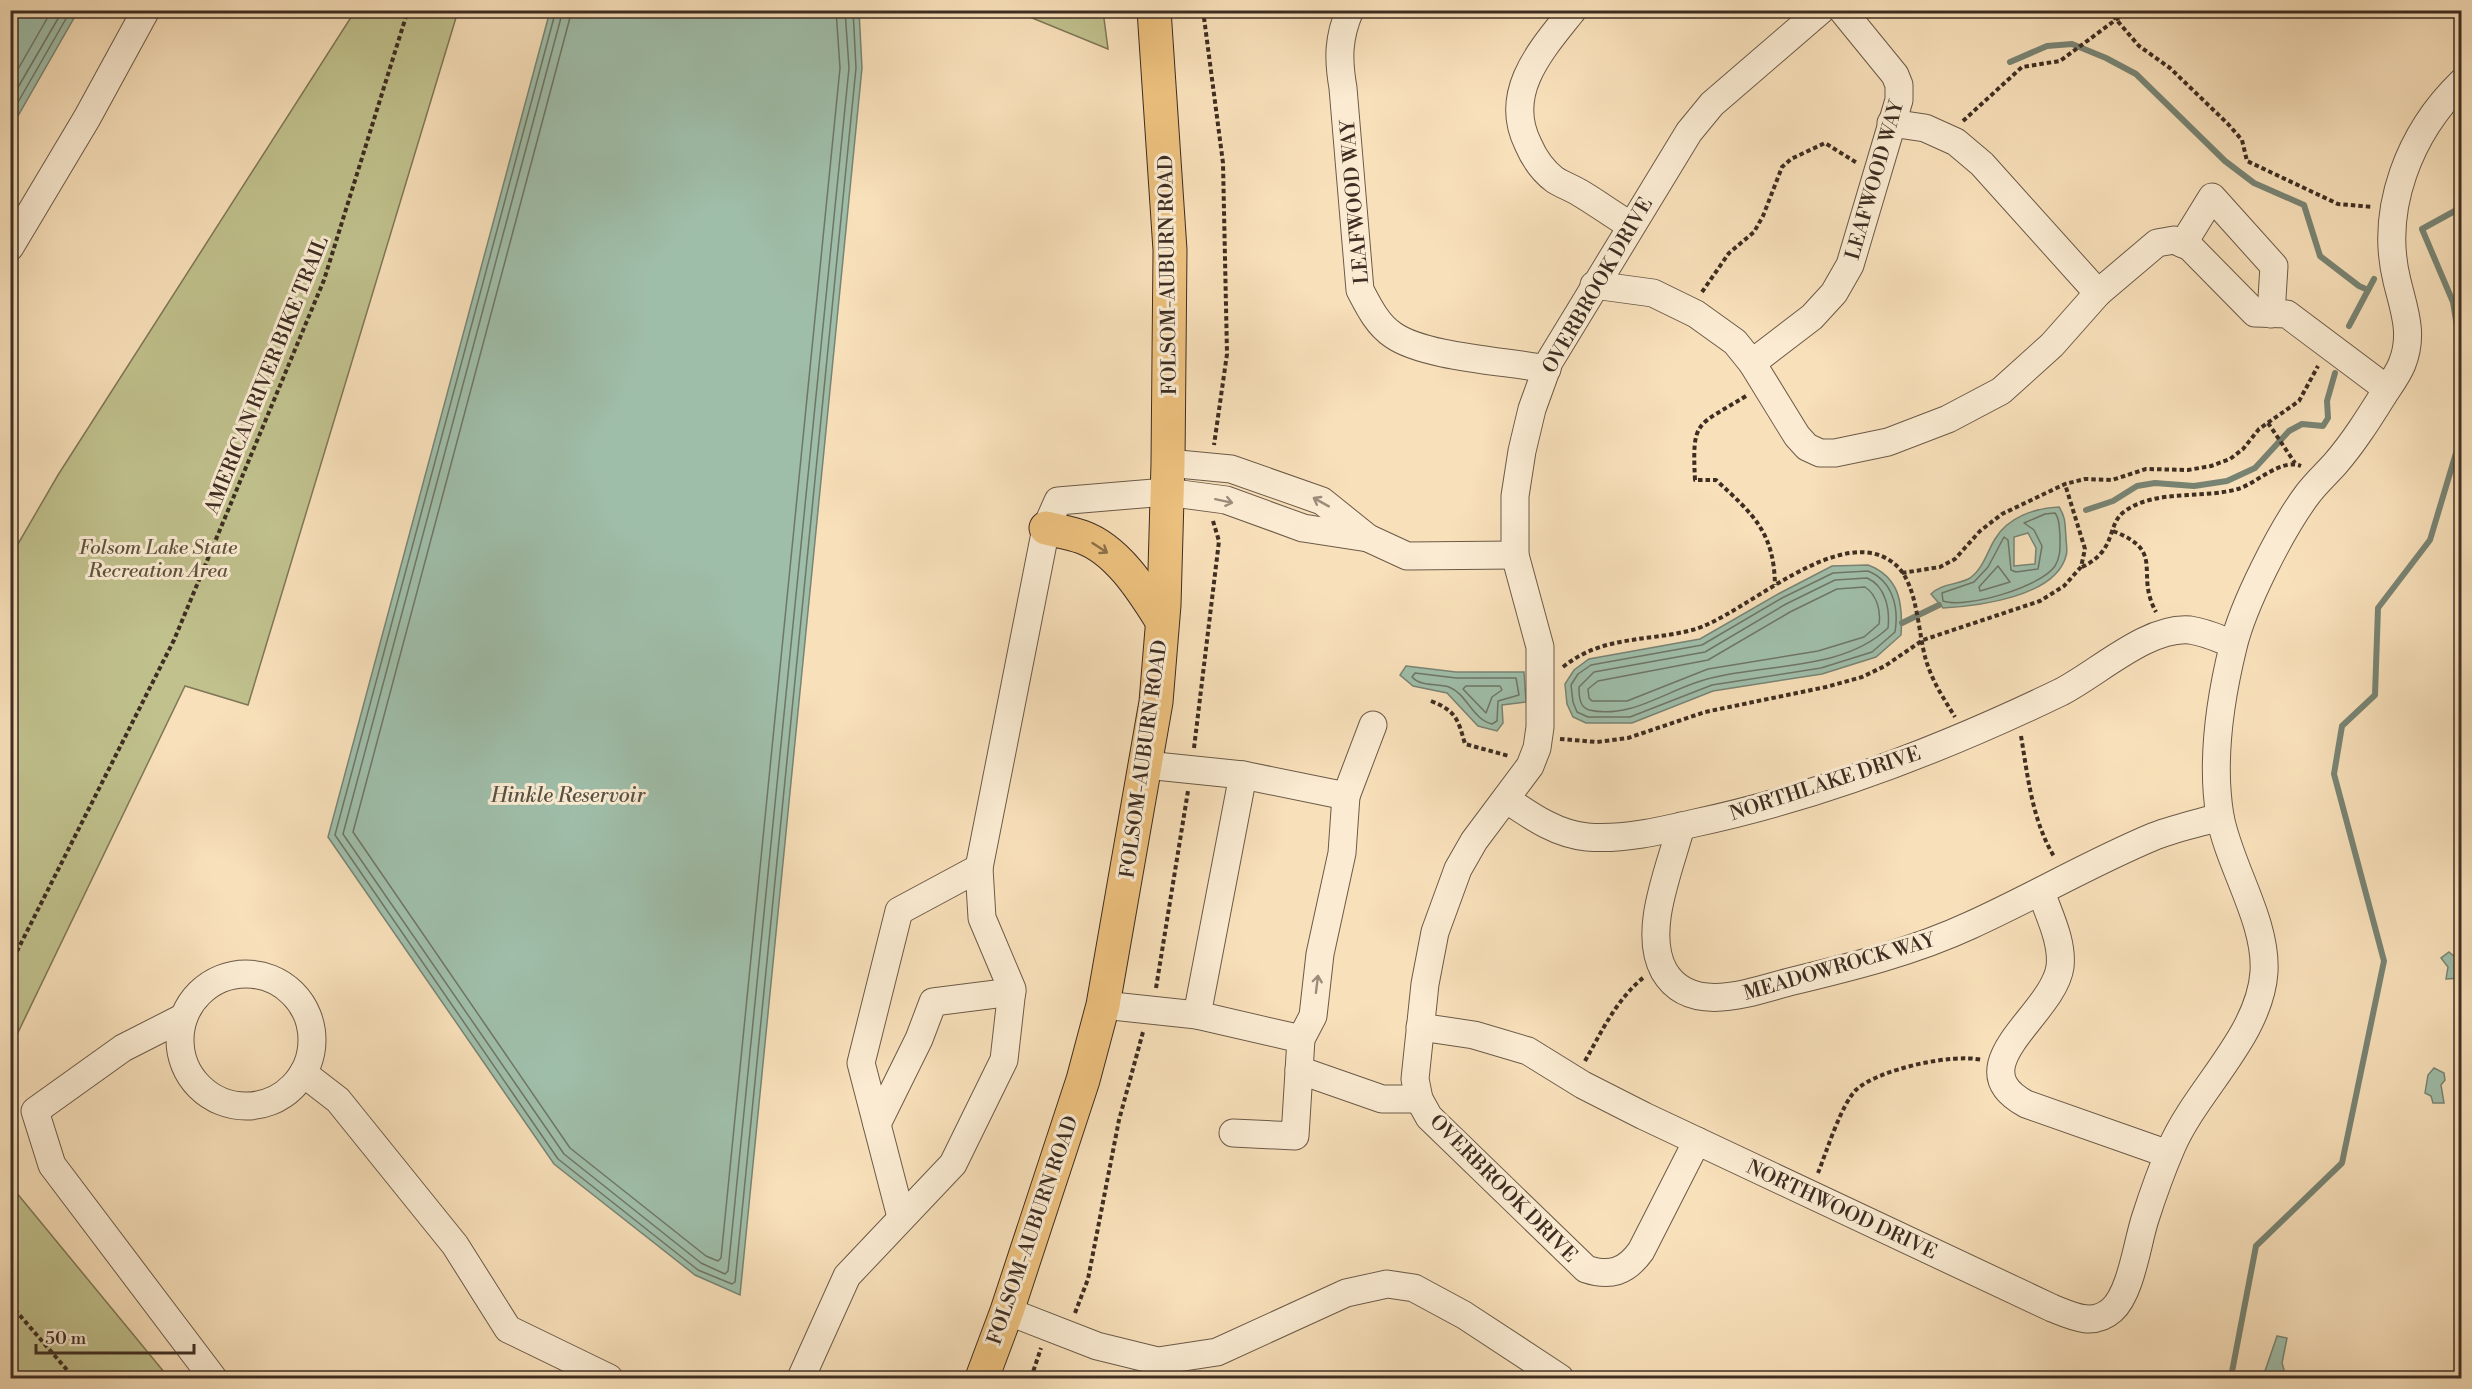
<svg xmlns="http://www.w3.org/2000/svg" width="2472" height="1389" font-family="'Libre Bodoni',serif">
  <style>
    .green { fill: #c0c18d; stroke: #7f7758; stroke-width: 1.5 }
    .water { fill: #9fbeaa; stroke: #788474; stroke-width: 1.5; fill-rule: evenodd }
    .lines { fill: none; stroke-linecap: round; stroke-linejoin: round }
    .shore { stroke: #6e7666; stroke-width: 1.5 }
    .stream { stroke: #788474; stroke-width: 6 }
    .minor-casing { stroke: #6c5a48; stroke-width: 29 }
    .major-casing { stroke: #3e2d22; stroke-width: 35 }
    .path { stroke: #3e2d22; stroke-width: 4; stroke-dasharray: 4.5 3; stroke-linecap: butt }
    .minor { stroke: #faebd2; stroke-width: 27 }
    .major { stroke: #ecc07d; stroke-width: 33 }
    .oneway { stroke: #9c8c7a }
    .oneway2 { stroke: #8c6f4b }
    .labels { text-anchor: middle; stroke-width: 6; stroke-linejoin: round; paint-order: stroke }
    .street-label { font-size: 20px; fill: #3e2d22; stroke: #faebd2 }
    .park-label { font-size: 20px; font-style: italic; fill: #5e523d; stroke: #faebd2 }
    .water-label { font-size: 21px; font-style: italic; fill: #565144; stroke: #faebd2 }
  </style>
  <rect width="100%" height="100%" fill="#f8e0ba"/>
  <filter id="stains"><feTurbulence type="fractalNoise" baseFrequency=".00333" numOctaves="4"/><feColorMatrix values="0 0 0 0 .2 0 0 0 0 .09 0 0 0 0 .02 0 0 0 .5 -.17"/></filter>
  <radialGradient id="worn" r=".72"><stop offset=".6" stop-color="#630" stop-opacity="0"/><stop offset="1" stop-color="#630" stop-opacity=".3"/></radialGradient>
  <g class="green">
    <polygon points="355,11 458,11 248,705 185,686 11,1047 11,556 58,475"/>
    <polygon points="1015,11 1103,11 1108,49"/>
    <polygon points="11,1186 169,1378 11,1378"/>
  </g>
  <g class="water">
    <polygon points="11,10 78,11 11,128 10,11"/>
    <polygon points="550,11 859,11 862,68 740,1295 695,1275 554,1164 328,837"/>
    <path d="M2059,507C2066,517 2065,526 2066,538C2066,543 2068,551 2066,556C2055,597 1978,606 1943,608L1931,594C1942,583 1958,585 1970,578C1983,569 1987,552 1995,539C2008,517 2035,508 2059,507ZM2028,533L2036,548L2035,564L2014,566V537Z"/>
    <path d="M1868,565C1900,577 1903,604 1901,635L1876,657L1822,674L1713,691L1632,723H1586L1573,717L1567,704L1565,684L1574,670L1589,659L1700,639L1780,593L1832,566Z"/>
    <polygon points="1406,666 1456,672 1524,672 1526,702 1502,705 1503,723 1497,731 1478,726 1447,693 1413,686 1400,675"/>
    <polygon points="2449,952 2461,962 2461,978 2446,979 2448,967 2441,958"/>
    <polygon points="2434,1068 2444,1073 2445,1080 2441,1085 2444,1103 2433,1103 2431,1096 2425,1093 2428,1075"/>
    <polygon points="2277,1336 2287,1338 2282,1363 2284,1370 2278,1376 2264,1374"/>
  </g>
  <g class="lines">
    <g class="shore">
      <polyline points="556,10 335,835 558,1159 698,1270 732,1284 735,1282 856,68 853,10"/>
      <polyline points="563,10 343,834 564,1154 701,1263 725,1274 728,1271 849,68 845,10"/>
      <polyline points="572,10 353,832 570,1148 706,1256 718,1261 721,1258 840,68 836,10"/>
      <polyline points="10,83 52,10"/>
      <polyline points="10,101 63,10"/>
      <polyline points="10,116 71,10"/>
      <path d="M2055,513C2060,519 2059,527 2060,535C2060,547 2061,556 2055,566C2041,587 1966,609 1943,601L1942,593L1974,582L1988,567L2004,537L2008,540L2011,570L2016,572L2038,569L2042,546L2034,530L2024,523L2045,514Z"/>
      <polygon points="1998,566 2010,582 1980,591 1979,587"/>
      <path d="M1868,571C1893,581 1899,608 1895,632L1872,652L1821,668L1712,685L1630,717H1588L1577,712L1573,702L1571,685L1578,674L1591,665L1702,645L1782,598L1833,573Z"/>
      <path d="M1867,578C1886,586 1890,610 1888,628C1842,671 1769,663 1711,678C1671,687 1632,720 1589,710C1579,707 1579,695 1579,687L1594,672L1705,652L1786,604L1835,580Z"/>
      <path d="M1865,587C1877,595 1881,611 1879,624L1864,637L1818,651L1708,669L1627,701H1592L1589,698L1588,689L1598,681L1708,660L1790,612L1837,589Z"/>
      <path d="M1415,673L1456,678H1516L1519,695L1498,701L1497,721L1492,724C1472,719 1467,694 1449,687C1436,683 1421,687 1412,677Z"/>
      <polygon points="1500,686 1502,690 1492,697 1486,713 1463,689 1466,686"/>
    </g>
    <g class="stream">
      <polyline points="2010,62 2047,46 2072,44 2106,58 2136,74 2225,161 2254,183 2304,205 2320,256 2359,286 2368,290"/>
      <polyline points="2462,207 2422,229 2453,302 2462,357"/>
      <polyline points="2349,326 2374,279"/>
      <polyline points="2086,510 2113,501 2137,486 2155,483 2194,486 2227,481 2255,468 2289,431 2302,424 2323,426 2328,418 2327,401 2335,373"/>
      <polyline points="1902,623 1939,605"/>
      <polyline points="2231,1377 2256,1246 2342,1163 2384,961 2334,774 2342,726 2375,695 2378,608 2430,540 2462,433"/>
    </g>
    <defs>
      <g id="minor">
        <path d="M1350,10C1338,38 1338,59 1343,88L1360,290C1369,307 1377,324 1393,335C1424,357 1505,361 1547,369"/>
        <path d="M1573,10C1542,49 1502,92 1528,144C1534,158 1543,171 1555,180C1563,185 1572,188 1580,193C1597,203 1613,215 1630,225"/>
        <polyline points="1891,123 1925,128 1956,142 1982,164 2098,293"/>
        <polyline points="2183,244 2212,197 2274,266 2271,314"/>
        <polyline points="10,247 87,118 146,10"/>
        <polyline points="1594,285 1653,293 1696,314 1735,342 1752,363 1797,436 1807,447 1820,453 1835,453 1888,442 1948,419 2001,391 2052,345 2098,293 2157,243 2174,240 2190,247 2255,313 2287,314 2387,389"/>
        <polyline points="1752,363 1812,317 1834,293 1850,265 1899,100 1899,85 1895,75 1842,10"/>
        <polyline points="1168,463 1231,469 1322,501 1368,538 1407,556 1515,555"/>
        <polyline points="1146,765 1243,775 1197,1015"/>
        <polyline points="1243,775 1346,796 1373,725"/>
        <path d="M1506,799C1531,816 1556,834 1587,837C1622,840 1661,831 1695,823C1822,796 1945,748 2061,692C2098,673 2148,626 2190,630C2205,632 2220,639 2233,644"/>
        <path d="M1681,826C1670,869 1642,931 1664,971C1690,1016 1751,992 1789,982C1851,967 1913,952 1971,925C2033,897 2092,862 2155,836C2176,828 2199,823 2220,817"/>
        <path d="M2041,892C2049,915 2063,942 2060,967C2053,1015 1956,1066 2026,1104L2168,1154"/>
        <circle cx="246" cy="1040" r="66"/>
        <polyline points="1103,1005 1197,1015 1301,1039"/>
        <polyline points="184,1017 123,1048 35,1111 52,1165 213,1378"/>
        <path d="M1420,1027L1474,1035L1528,1051L1583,1085L1644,1116L2052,1308C2072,1316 2093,1327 2112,1310C2131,1293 2137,1244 2145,1219C2153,1194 2162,1169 2172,1146C2197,1089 2260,1035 2264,972C2267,921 2229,866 2220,816C2211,762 2220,700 2233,647C2243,605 2281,530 2307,495C2315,484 2326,474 2335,464C2354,442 2369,418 2384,394C2390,385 2398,374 2402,364C2414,334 2404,310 2397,281C2379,209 2410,132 2462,82"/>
        <polyline points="1299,1070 1382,1099 1419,1099"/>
        <polyline points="303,1073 338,1100 455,1245 508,1329 609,1378"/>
        <polyline points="877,1124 919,1039 933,1002 1012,992"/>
        <polyline points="1233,1133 1295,1136 1301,1039 1313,1016 1320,954 1342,853 1346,796"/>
        <path d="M1697,1141L1641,1251C1626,1272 1610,1277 1586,1269L1429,1117L1419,1099L1415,1079L1425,984L1435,932L1458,869L1474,841L1530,766L1537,748L1540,727V647L1515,555V496L1522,451L1532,409L1549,362L1689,132L1712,104L1821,10"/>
        <polyline points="901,1217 861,1063 899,911 979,868"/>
        <polyline points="1007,1311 1097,1346 1158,1361 1217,1352 1346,1293 1387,1284 1414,1288 1464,1315 1560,1378"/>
        <polyline points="801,1378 847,1276 953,1164 1004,1060 1012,989 982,918 979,868 1046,528 1058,501 1166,492 1226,500 1303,528 1368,538"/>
      </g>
      <g id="major">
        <path d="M1046,528C1058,531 1071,533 1082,537C1118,550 1143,591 1162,621"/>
        <polyline points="982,1378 1007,1311 1083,1080 1103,1005 1156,702 1164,605 1168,463 1170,250 1154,10"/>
      </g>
    </defs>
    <use href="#minor" class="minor-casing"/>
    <use href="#major" class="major-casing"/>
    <g class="path">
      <polyline points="1203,10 1223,163 1227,354 1214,445"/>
      <polyline points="2108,10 2139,46 2170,68 2228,124 2242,140 2247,161 2338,204 2373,207"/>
      <polyline points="1963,121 2022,67 2060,61 2129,10"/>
      <polyline points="1702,292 1729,253 1754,232 1763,216 1782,167 1791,159 1825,143 1857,163"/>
      <path d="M1746,396C1696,427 1692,419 1695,480H1716C1753,514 1774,532 1775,585"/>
      <polyline points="2268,423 2295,463"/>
      <path d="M2113,531C2167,552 2134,572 2156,612"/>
      <path d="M2082,567C2118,550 2106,524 2125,511C2156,489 2203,499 2238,489C2257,483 2281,458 2301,466"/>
      <polyline points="1902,573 1940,567 1955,559 1980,531 2002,514 2065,484 2085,479 2112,480 2146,469 2188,470 2211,466 2230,459 2243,449 2259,429 2299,401 2318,366"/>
      <path d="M1563,667C1603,635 1646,642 1692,630C1744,617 1843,516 1897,566C1918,586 1918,634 1926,660C1932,681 1944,699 1955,717"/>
      <path d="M1431,701C1456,711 1458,719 1465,744L1509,756"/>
      <path d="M2021,736C2028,777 2032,821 2055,858"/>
      <polyline points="1560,739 1597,742 1628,738 1705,712 1826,687 1862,677 1885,666 1923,640 2040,601 2064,586 2081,567 2085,549 2065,484"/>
      <polyline points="1194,748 1219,541 1213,521"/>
      <polyline points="10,965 174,640 324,280 408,10"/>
      <polyline points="1156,988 1188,791"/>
      <path d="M1585,1061C1602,1031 1616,1000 1644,977"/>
      <path d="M1818,1173C1826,1153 1842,1102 1857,1089C1880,1069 1953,1053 1982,1060"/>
      <polyline points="10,1304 74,1378"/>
      <polyline points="1075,1313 1088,1279 1119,1120 1143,1032"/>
      <polyline points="1031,1378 1041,1348"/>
    </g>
    <use href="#minor" class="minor"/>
    <use href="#major" class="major"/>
  </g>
  <defs><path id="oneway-shaft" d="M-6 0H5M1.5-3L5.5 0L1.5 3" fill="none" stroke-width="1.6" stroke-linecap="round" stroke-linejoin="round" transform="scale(1.5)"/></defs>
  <g class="oneway">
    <use href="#oneway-shaft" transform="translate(1224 501) rotate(12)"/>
    <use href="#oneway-shaft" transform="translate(1321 502) rotate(-151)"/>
    <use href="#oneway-shaft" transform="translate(1317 984) rotate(-83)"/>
  </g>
  <use class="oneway2" href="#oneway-shaft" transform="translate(1100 548) rotate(33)"/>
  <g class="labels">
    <g class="street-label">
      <text transform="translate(1874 180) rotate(-74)" y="7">LEAFWOOD WAY</text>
      <text transform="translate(1354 202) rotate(-95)" y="7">LEAFWOOD WAY</text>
      <text transform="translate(1167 275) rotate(-91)" y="7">FOLSOM-AUBURN ROAD</text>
      <text transform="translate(1597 285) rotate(-60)" y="7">OVERBROOK DRIVE</text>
      <text transform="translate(266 375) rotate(-68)" y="7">AMERICAN RIVER BIKE TRAIL</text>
      <text transform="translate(1143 759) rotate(-82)" y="7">FOLSOM-AUBURN ROAD</text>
      <text transform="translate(1825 783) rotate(-18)" y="7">NORTHLAKE DRIVE</text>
      <text transform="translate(1839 966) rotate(-16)" y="7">MEADOWROCK WAY</text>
      <text transform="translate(1504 1188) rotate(45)" y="7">OVERBROOK DRIVE</text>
      <text transform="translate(1842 1209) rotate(25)" y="7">NORTHWOOD DRIVE</text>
      <text transform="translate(1032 1230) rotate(-71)" y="7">FOLSOM-AUBURN ROAD</text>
    </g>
    <g class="park-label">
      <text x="158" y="554">Folsom Lake State<tspan x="158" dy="23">Recreation Area</tspan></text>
    </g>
    <g class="water-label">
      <text x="568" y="802">Hinkle Reservoir</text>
    </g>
  </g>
  <rect width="2472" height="1389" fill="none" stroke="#f8e0ba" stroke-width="36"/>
  <rect x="12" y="12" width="2448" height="1365" fill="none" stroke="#3e2d22" stroke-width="3"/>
  <rect x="18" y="18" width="2436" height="1353" fill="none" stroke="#3e2d22" stroke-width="1.5"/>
  <path d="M36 1344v9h158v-9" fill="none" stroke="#3e2d22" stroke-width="3"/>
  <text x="45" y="1344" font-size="18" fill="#3e2d22" stroke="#faebd2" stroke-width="4.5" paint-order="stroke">50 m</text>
  <rect width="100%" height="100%" filter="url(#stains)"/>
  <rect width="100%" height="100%" fill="url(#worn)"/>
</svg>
